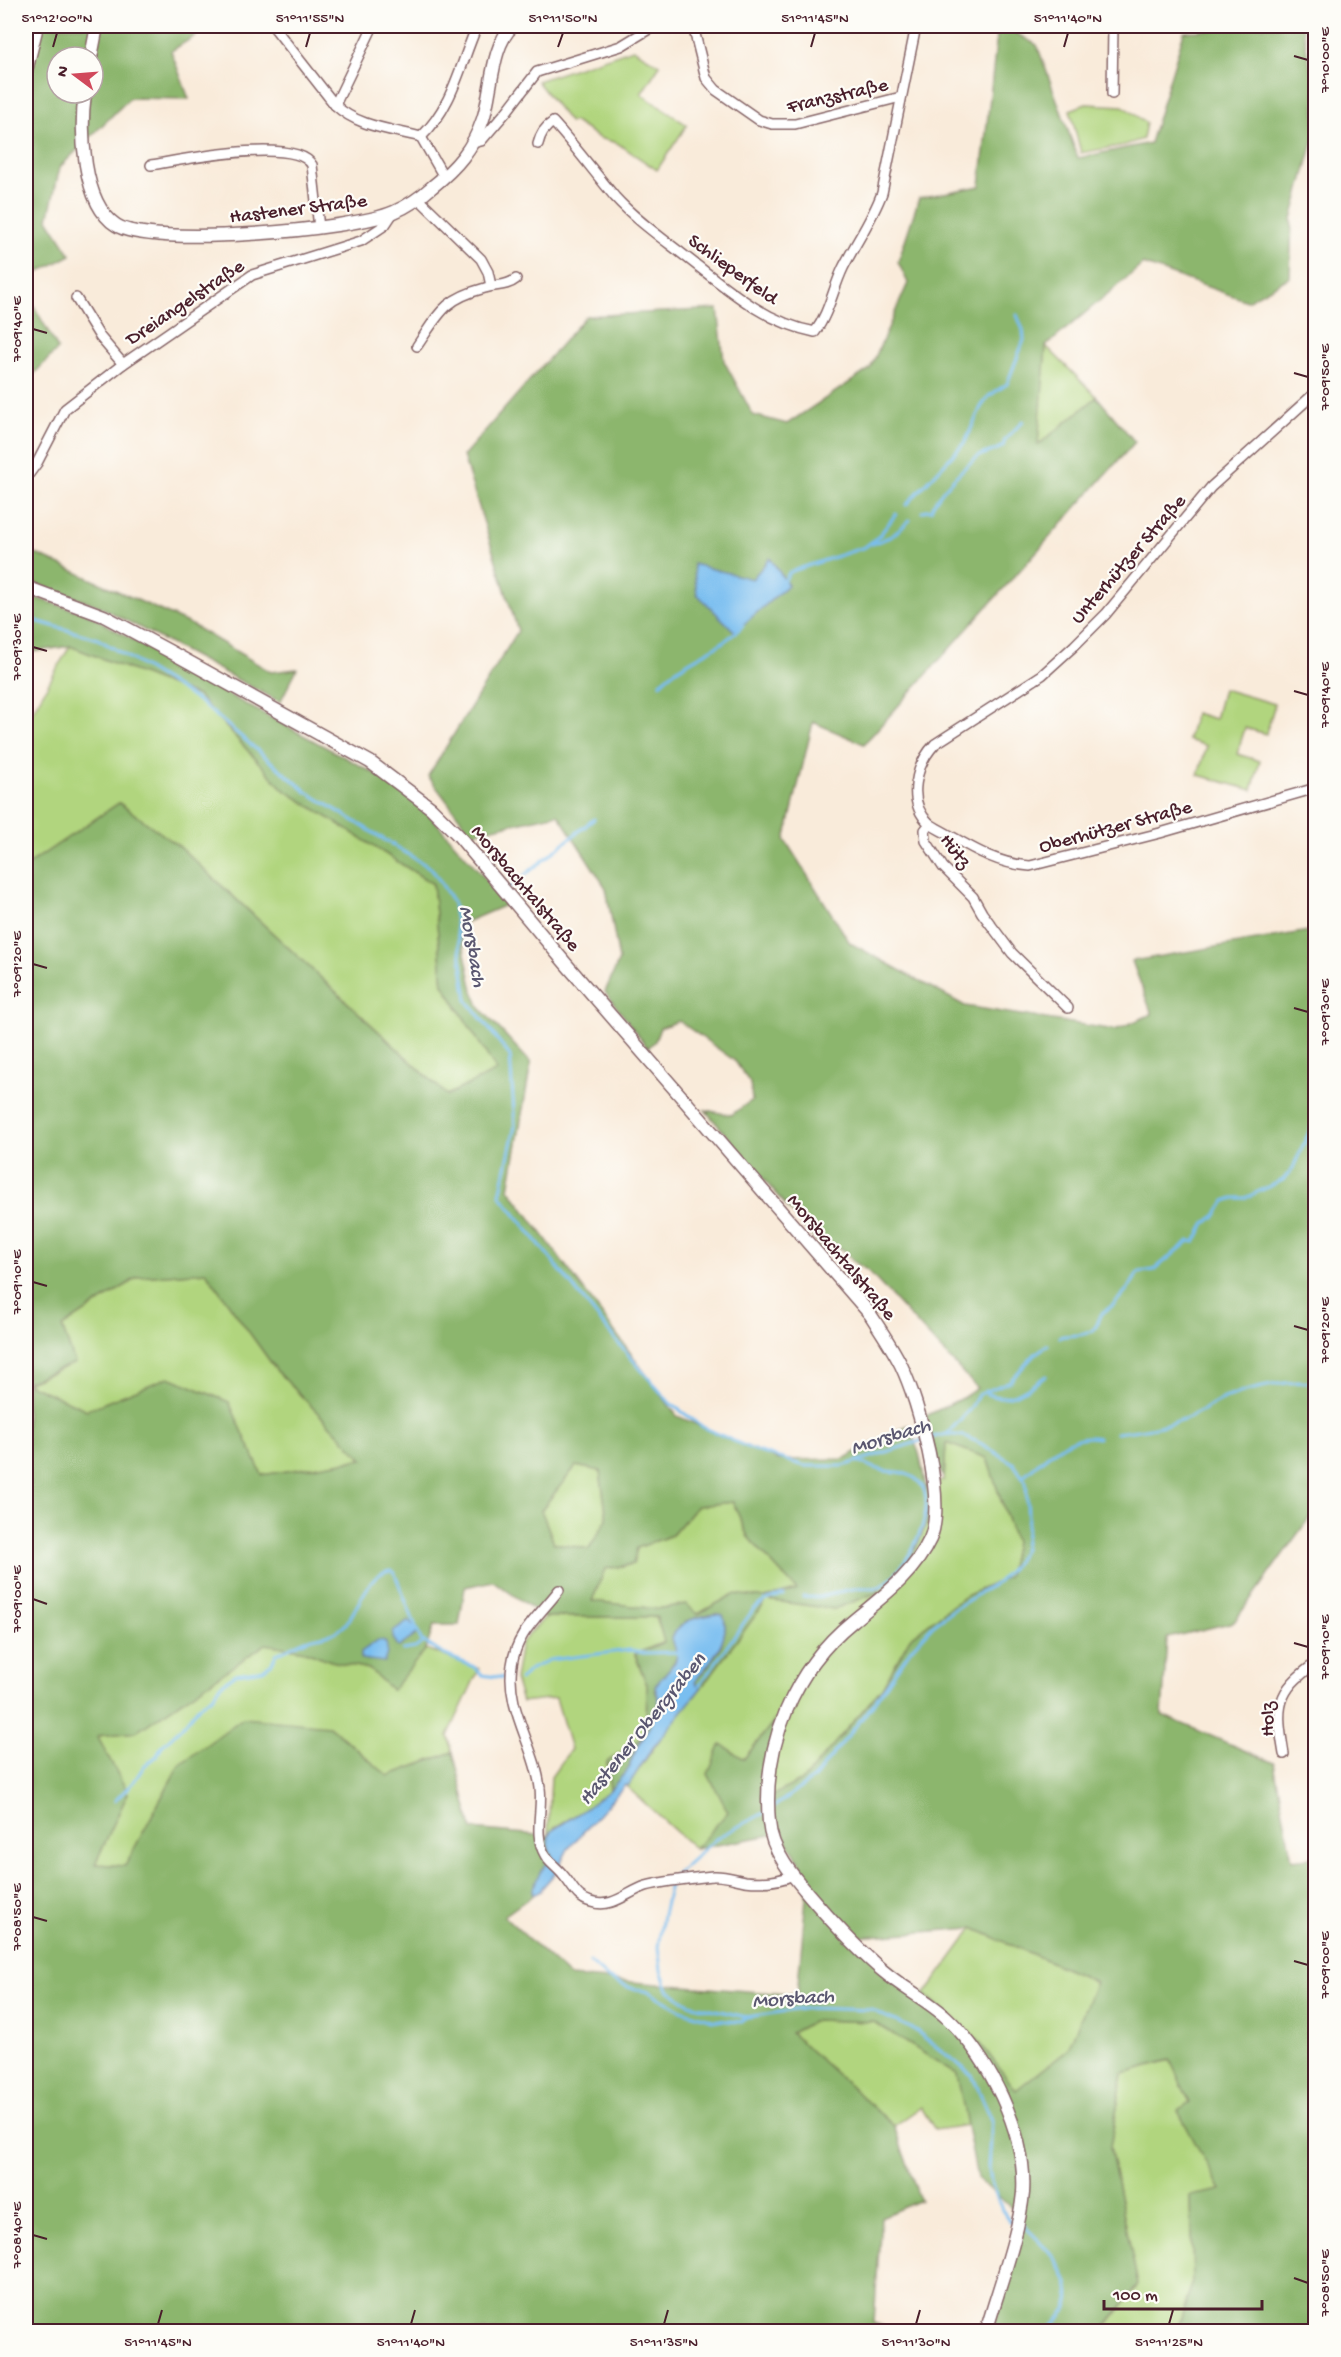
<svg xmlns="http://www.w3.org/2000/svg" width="1341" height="2357" font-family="'Gochi Hand',sans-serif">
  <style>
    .green { fill: #b1d57e; stroke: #7e7a54; stroke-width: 1.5 }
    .forest { fill: #8cb66d; stroke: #6b6a4c; stroke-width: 1.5; fill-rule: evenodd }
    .water { fill: #79bef0; stroke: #626e8e; stroke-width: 1.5 }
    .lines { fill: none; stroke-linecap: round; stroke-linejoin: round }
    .stream { stroke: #79bef0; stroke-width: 3 }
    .street-casing { stroke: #876668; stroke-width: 12 }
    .secondary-casing { stroke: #876668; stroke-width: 15 }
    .street { stroke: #fff; stroke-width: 9 }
    .secondary { stroke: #fff; stroke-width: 12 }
    .ticks { fill: none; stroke: #4a1f2b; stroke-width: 2 }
    .labels { text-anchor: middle; stroke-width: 4.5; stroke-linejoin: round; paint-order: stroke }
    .street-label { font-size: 20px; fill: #4a1f2b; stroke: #fdfcf7 }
    .water-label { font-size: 21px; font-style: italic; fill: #5a5770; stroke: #fdfcf7 }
    .neatline { fill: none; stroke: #4a1f2b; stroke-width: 2 }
    .ticks-label { font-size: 15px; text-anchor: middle; fill: #4a1f2b }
  </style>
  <rect width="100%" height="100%" fill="#fdfcf7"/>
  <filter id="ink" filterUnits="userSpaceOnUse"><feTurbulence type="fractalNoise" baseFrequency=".0167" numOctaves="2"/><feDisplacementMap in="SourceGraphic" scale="12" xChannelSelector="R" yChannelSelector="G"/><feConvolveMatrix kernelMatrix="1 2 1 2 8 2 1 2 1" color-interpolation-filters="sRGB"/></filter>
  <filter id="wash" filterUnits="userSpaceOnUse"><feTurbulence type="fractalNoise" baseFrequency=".008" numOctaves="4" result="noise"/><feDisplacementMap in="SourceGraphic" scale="24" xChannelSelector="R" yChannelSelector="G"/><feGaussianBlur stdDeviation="1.35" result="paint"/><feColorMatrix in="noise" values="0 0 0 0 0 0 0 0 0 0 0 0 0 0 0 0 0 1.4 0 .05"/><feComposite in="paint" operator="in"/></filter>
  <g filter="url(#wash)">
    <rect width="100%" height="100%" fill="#f9ebda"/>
    <g class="green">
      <polygon points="633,49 660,65 641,94 687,125 657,170 617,143 599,138 573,121 570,123 537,81"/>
      <polygon points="1086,104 1123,106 1146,123 1143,139 1125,145 1081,153 1070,110"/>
      <polygon points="1046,346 1097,397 1037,446"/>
      <polygon points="70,646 198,696 283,789 433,884 443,984 497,1071 447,1095 180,847 119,803 26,866 26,717 32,712"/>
      <polygon points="1223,689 1275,704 1266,734 1245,728 1237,754 1260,761 1252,790 1198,775 1207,746 1188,740 1195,713 1215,719"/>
      <polygon points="206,1272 277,1371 363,1459 262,1475 229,1402 169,1377 87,1410 26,1383 75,1363 62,1327 138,1277"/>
      <polygon points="946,1443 987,1458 1015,1542 1009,1577 964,1597 910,1638 882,1688 804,1779 764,1801 773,1722 744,1759 708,1774 729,1812 695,1849 625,1785 628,1785 676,1716 695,1696 767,1600 834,1609 876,1593 913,1555 927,1522 926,1487 944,1480"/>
      <polygon points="576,1466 600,1471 607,1519 589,1549 554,1543 541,1510"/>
      <polygon points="733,1502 748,1537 797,1590 765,1598 734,1594 698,1614 685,1604 657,1609 592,1601 605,1569 633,1564 637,1548 672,1535 697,1506"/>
      <polygon points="545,1617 656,1617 665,1642 635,1655 647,1685 646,1734 607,1762 610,1790 581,1812 555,1827 548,1836 551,1777 571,1749 556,1698 522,1702 515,1679 521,1643"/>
      <polygon points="266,1644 306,1651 331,1661 369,1669 392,1690 426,1649 479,1669 448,1736 453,1752 388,1776 329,1726 179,1765 125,1866 95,1864 128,1793 97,1736 136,1732"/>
      <polygon points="973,1928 1096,1982 1068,2049 1015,2091 977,2039 925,1994"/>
      <polygon points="816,2020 874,2022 957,2074 969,2125 935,2130 921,2107 894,2126 791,2033"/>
      <polygon points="1171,2060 1190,2103 1179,2111 1221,2190 1191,2196 1193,2281 1177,2331 1102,2332 1138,2285 1110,2147 1123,2073"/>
    </g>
    <g class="forest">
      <path d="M26,26H211L171,51L189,99L130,98L60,167L48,219L71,255L26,279ZM57,57H93V93H57Z"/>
      <path d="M998,26H1003L1037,45L1078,158L1150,143L1184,32L1253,26H1302L1315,90V135L1292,219L1290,277L1247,301L1143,264L1046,346L1038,445L1097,397L1135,442L864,744L813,722L785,840L850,943L965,1006L1115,1030L1152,1014L1132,961L1315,930V1510L1234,1622L1167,1638L1162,1715L1274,1763L1292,1860L1315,1857V2331H1177L1193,2281L1191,2196L1221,2190L1178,2111L1190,2103L1170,2060L1123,2073L1110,2147L1138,2285L1102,2331H993L1023,2218L977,2178L957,2074L874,2022L816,2020L791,2033L894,2126L920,2200L881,2217L874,2323L896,2331H26V1383L87,1410L169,1377L229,1402L262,1475L363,1459L277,1371L206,1272L138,1277L62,1327L75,1363L26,1382V866L119,803L180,847L447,1095L497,1071L443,984L433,884L283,789L198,696L70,646L26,653V595L88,614L238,700L385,779L425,810L508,904L459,925L473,991L480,1008L531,1063L509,1189L677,1416L778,1460L843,1459L908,1425L919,1453L926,1487L927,1522L913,1555L876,1593L834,1609L767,1600L701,1688L695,1683L696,1680C710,1664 732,1639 723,1615C716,1612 711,1615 704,1616C680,1620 669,1631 678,1655C672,1668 661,1676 655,1689C656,1694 659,1698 659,1703C658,1727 629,1747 630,1767L610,1790L607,1762L646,1734L647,1685L635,1654L664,1642L657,1617H545L493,1581L465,1587L459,1625H434L426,1649L392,1690L369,1669L331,1661L306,1651L266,1644L136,1732L97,1736L128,1793L95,1864L125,1866L179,1765L243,1718L329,1726L388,1776L453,1752L472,1829L548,1836L549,1847L554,1860L533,1895L504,1916L570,1977L797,1995L808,1876L782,1833L695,1849L728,1812L708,1774L721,1744L744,1759L774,1721L764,1800L804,1779L882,1688L910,1638L964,1597L1008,1577L1015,1542L987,1458L946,1443L944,1480L936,1460L926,1416L962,1398L977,1388L868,1271L853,1261L841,1248L821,1247L705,1110L731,1115L752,1100L750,1083L735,1061L679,1021L660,1028L655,1041L648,1048L605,992L619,960L606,888L558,814L471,833L428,776L518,631L463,456L586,316L718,309L724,361L753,415L787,424L870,369L908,283L898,262L919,198L980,186ZM576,1466L600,1471L607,1519L589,1549L554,1543L541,1510ZM733,1502L748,1537L797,1590L765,1598L734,1594L698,1614L686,1604L657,1609L592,1601L605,1569L633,1564L637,1548L672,1535L697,1506ZM973,1928L1096,1982L1068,2049L1016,2090L977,2039L856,1937Z"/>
      <polygon points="26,292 58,349 26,382"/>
      <polygon points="32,552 192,625 271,672 297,669 280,702 97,605 30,582 26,579 26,556"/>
    </g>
    <g class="water">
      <polygon points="770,558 788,585 735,632 697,594 693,564 752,579"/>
      <path d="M715,1614L723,1615C732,1638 709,1664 696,1680L695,1683L701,1688L651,1750L628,1786L625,1785L568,1849L556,1872L542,1888L541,1891L533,1895L532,1891C537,1879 541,1865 554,1859C548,1852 546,1839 551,1831L581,1812L610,1790L630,1767C628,1757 656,1723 659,1704C660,1698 656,1692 655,1686L675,1662L677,1655L672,1638C679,1619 698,1618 715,1614Z"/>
      <polygon points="409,1621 417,1628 417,1634 399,1647 393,1638 393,1632"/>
      <path d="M378,1640L385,1641C389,1649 387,1655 384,1662L361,1659V1652Z"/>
    </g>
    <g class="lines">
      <g class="stream">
        <polyline points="906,505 965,442 981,407 989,396 1007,384 1024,340 1023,330 1017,315"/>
        <path d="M922,512L926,510H931C934,497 968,462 981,455C989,452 996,451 1003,446L1005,440L1023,421"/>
        <polyline points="872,544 892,536 910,520"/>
        <polyline points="784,581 789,573 795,570 865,547 879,536 896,514"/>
        <polyline points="26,618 98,639 141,665 200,702 307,792 432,869 453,902 467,1000 510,1056 515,1126 500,1195 614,1338 670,1403 703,1427 756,1451 805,1466 843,1466 923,1440"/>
        <path d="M660,684C683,659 720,651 743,625"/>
        <polyline points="510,887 594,819"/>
        <polyline points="1306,1139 1316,1116"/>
        <path d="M1059,1337C1068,1334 1078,1337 1087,1333C1097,1330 1097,1323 1101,1315C1104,1310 1111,1308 1115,1303C1123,1294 1132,1286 1137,1274L1140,1272L1154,1270L1189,1241L1195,1242L1204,1225L1216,1215L1225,1201L1234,1198H1245L1283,1180L1293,1168L1304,1143L1313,1131L1316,1124"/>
        <path d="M986,1391L987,1394C1010,1404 1029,1387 1046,1376"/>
        <path d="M1116,1433C1140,1430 1162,1427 1184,1419C1198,1414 1211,1404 1225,1398C1248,1389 1292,1378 1316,1384"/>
        <polyline points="947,1434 970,1409 978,1395 1010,1381 1036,1353 1048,1345"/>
        <path d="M1023,1476C1043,1460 1070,1431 1098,1438"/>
        <path d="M803,1597C828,1599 836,1591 858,1588C865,1587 874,1590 881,1586C906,1573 945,1501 916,1479C907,1472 896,1472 885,1471C876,1469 867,1465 859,1462"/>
        <polyline points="403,1650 415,1648 424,1642"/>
        <polyline points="520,1680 529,1670 549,1660 630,1650 644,1653 677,1652 678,1655"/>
        <path d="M698,1687L753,1610C762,1602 772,1596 784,1595"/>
        <path d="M115,1801L135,1780L144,1766L157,1756L162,1746L182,1727L200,1705L212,1697L222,1684L236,1674L263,1670L272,1663L276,1654C286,1650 296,1644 306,1640C320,1635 333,1637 344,1626C358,1611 368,1572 391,1570L395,1574L421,1640L443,1654L474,1667L482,1675L504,1678"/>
        <polyline points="772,1808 814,1778 871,1707 911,1649 933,1625 957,1607 998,1582 1014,1565 1024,1548 1028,1518 1026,1482 1013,1463 980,1443 964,1436 947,1434 929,1438"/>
        <polyline points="672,1878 718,1837 766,1812"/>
        <polyline points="670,1884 663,1915 658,1947 661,1970 668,1990 689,2004 746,2017 809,2008 871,2010 915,2030 972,2075 992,2120 989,2169 992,2185 1002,2210 1010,2221 1015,2222"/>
        <polyline points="590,1962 609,1979 631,1988 649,1992 681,2010 712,2020 742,2022 746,2017"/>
        <path d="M1022,2224C1042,2243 1082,2278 1066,2310C1061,2318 1052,2323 1049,2332"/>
      </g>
    </g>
  </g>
  <g filter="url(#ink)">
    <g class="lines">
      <defs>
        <g id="street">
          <path d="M273,26L335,105C358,127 391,129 421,137L444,177"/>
          <polyline points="693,26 706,78 716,90 759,120 772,124 795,124 901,97"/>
          <polyline points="1112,94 1113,26"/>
          <polyline points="335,105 373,26"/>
          <path d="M421,137C453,106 460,65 477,26"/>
          <polyline points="473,143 481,141 507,111 537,72 621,46 654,26"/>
          <path d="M538,144C540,135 545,127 553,122C575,146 594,172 615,197C634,218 659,236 681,253C723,285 762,322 815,332C829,313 833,289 843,268C856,242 872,220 882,193L916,26"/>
          <path d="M151,165C181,160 296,136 312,165L319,228"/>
          <polyline points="418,198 481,259 488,272 491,286"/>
          <polyline points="76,298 100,337 123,364"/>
          <path d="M417,346C440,312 444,299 485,288C497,284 506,287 516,279"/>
          <path d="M1316,392L1211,487L1106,614L1074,646L1042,675L935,744C916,764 906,802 929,823C935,828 943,831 949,835C975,850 999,864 1030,866L1160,833L1316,788"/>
          <polyline points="26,478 37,463 65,409 123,364 252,275 361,241 385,225 393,213"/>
          <polyline points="930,824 925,830 926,841 943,867 973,897 982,913 1012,953 1068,1008"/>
          <path d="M559,1590C540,1615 516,1633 512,1665C505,1708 535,1746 540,1788C543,1809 533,1835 545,1855C549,1863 558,1868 563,1875C573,1886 576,1898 591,1902C613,1909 627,1892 646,1886C664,1881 694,1878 713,1876C724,1875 734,1879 745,1881C762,1883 778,1882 793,1875"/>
          <path d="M1284,1754C1276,1707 1275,1692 1316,1663"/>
        </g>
        <g id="secondary">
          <polyline points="91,57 97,26"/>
          <polyline points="26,71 37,26"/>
          <path d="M85,93C80,129 82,203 116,225C150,248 354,230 394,212C408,206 421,197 432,187C456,168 473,149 483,119C492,93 491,44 513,26"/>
          <path d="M26,587L104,616L169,651L370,762L431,808L458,835L566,964L870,1314C881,1331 892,1347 901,1365C919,1403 947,1500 930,1539C913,1575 883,1596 853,1621C794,1669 762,1745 769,1822C771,1853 797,1881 816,1903C837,1927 859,1951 883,1971C903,1988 927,2000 946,2017C989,2057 1027,2133 1023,2193C1019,2235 998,2290 986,2332"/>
        </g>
      </defs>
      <use href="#street" class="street-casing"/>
      <use href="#secondary" class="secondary-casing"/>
      <use href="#street" class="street"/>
      <use href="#secondary" class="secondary"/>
    </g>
  </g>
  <path class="ticks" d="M53,47L57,33M306,47L310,33M558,47L563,33M811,47L815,33M1064,47L1068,33M1294,56L1308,60M33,329L47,333M1294,373L1308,377M33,647L47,651M1294,691L1308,695M33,964L47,968M1294,1008L1308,1012M33,1282L47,1286M1294,1326L1308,1330M33,1599L47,1604M1294,1643L1308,1647M33,1917L47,1921M1294,1961L1308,1965M33,2235L47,2239M1294,2278L1308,2283M158,2324L162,2310M411,2324L415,2310M664,2324L668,2310M916,2324L920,2310M1169,2324L1173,2310"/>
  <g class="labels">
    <g class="street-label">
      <text transform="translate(837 94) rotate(-13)" y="7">Franzstraße</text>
      <text transform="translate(298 207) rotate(-7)" y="7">Hastener Straße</text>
      <text transform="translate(734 268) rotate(36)" y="7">Schlieperfeld</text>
      <text transform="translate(184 301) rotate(-34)" y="7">Dreiangelstraße</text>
      <text transform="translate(1127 558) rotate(-49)" y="7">Unterhützer Straße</text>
      <text transform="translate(1115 825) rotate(-15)" y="7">Oberhützer Straße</text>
      <text transform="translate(957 850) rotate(53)" y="7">Hütz</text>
      <text transform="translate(527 887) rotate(50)" y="7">Morsbachtalstraße</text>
      <text transform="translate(843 1256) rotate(50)" y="7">Morsbachtalstraße</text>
      <text transform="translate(1266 1719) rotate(-88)" y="7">Holz</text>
    </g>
    <g class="water-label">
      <text transform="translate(474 946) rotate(80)" y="7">Morsbach</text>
      <text transform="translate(890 1435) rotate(-17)" y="7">Morsbach</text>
      <text transform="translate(641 1728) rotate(-51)" y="7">Hastener Obergraben</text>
      <text transform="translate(793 1997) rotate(-4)" y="7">Morsbach</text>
    </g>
  </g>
  <rect width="1341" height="2357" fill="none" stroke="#fdfcf7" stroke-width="66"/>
  <g transform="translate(75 75) rotate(286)"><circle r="28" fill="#fdfcf7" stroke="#b5a4a5" stroke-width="1.5"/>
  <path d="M0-4.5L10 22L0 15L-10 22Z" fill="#d1495b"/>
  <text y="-9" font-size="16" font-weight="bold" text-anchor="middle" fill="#4a1f2b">N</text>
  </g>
  <path d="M1104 2300v9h158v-9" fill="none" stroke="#4a1f2b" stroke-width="3"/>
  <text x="1113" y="2300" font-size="18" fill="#4a1f2b" stroke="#fdfcf7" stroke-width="4.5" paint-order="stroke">100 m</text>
  <rect x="33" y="33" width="1275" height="2291" class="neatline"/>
  <g class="ticks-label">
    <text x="57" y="22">51°12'00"N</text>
    <text x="310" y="22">51°11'55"N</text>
    <text x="563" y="22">51°11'50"N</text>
    <text x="815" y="22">51°11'45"N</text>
    <text x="1068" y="22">51°11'40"N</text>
    <text transform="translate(1324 60) rotate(-90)" y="5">7°10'00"E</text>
    <text transform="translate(16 329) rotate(-90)" y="5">7°09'40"E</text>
    <text transform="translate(1324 377) rotate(-90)" y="5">7°09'50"E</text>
    <text transform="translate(16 647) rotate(-90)" y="5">7°09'30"E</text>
    <text transform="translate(1324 695) rotate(-90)" y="5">7°09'40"E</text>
    <text transform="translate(16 964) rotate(-90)" y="5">7°09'20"E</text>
    <text transform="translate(1324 1012) rotate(-90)" y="5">7°09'30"E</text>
    <text transform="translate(16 1282) rotate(-90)" y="5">7°09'10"E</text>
    <text transform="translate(1324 1330) rotate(-90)" y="5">7°09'20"E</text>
    <text transform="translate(16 1599) rotate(-90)" y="5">7°09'00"E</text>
    <text transform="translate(1324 1647) rotate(-90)" y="5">7°09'10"E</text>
    <text transform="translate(16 1917) rotate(-90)" y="5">7°08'50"E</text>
    <text transform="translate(1324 1965) rotate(-90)" y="5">7°09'00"E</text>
    <text transform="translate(16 2235) rotate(-90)" y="5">7°08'40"E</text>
    <text transform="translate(1324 2283) rotate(-90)" y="5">7°08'50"E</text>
    <text x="158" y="2346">51°11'45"N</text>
    <text x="411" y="2346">51°11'40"N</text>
    <text x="664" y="2346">51°11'35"N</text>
    <text x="916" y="2346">51°11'30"N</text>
    <text x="1169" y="2346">51°11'25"N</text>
  </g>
</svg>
